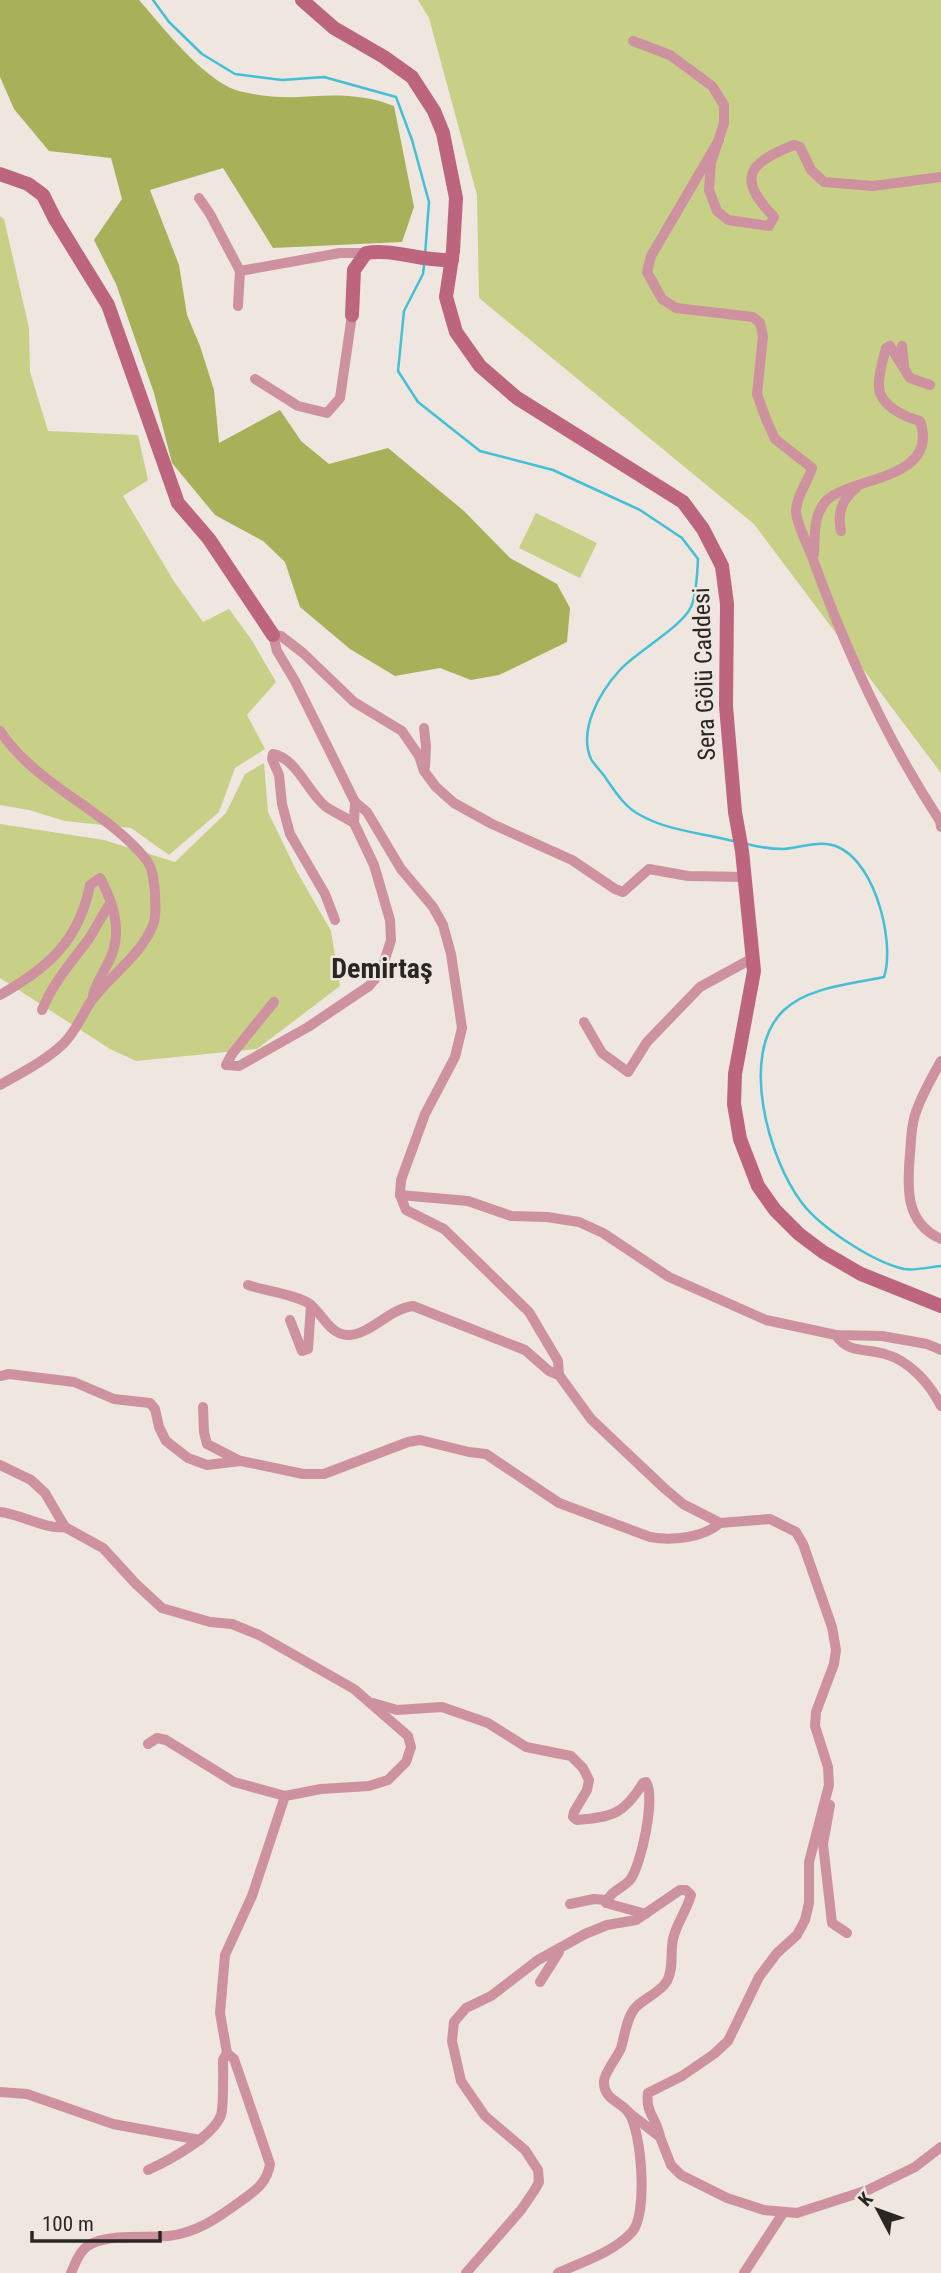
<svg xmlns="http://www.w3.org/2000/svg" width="941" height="2273" font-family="'Roboto Condensed',sans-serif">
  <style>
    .green { fill: #c8cf86 }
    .forest { fill: #a9b05a }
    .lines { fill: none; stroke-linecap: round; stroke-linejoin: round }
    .stream { stroke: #43bfd6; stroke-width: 2.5 }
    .street { stroke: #ce91a0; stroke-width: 10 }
    .secondary { stroke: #bd647e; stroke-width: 14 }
    .labels { text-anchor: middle; stroke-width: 5; stroke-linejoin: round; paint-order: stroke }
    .street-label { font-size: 24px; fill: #292624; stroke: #eee6df }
    .quarter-label { font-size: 28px; font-weight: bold; fill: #292624; stroke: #eee6df }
  </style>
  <rect width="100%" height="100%" fill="#eee6df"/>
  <g class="green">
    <polygon points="418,0 941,0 941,773 754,524 479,298 477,195 429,18"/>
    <polygon points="0,216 4,219 29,328 30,372 48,431 138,435 148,480 123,496 173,580 203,622 229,609 251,639 276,682 247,715 265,749 235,768 219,812 169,855 131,828 65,821 29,810 0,805"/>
    <polygon points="536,513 597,543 580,578 519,548"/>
    <polygon points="264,763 268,812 296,870 331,931 340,986 257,1049 136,1061 110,1049 0,978 0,824 104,840 175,862 226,813 245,774"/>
  </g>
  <path class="forest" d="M0,0H139C163,27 207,85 243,92C260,96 281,98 298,97C332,95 361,93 394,106L414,207L402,242L273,248L223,168L150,190L179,265L187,315L200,346L214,390L219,443L280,410L301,441L329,464L388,448L464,511L510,558L557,584L570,608L567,642L499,675L471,680L440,668L395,676L350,649L300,607L285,562L263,541L215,515L172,463L154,393L116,284L94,240L122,199L111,158L49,151L14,109L0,77Z"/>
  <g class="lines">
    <g class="stream">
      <polyline points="153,0 169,22 202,54 235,74 282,80 324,77 396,97 412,140 429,202 425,255"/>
      <path d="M424,265L423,274L404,311L398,371L418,402L480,451L553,470L640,510L682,538L698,559C697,574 697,593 691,607C681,628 634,653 619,671C600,692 578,730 591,759C595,766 603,773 607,780C616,793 626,808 640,815C668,831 703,833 733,841"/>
      <path d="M747,844C759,847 772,849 784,849C799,848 812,842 827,844C873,849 896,941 884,977C852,984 808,987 784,1010C738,1053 769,1160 802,1203C821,1228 873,1262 904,1269C915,1271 929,1267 941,1266"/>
    </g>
    <g class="street">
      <path d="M633,41L670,55L712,86L724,105V123L711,163L709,190L717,211L728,220L769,226L774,217C736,178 748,163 794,145L800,147L811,170L824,182L873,186L941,177"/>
      <path d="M719,140L651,256L647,272L662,299L676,308L753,317L760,323L763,336L757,394L766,419L775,439L812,468C808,482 796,496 796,512C797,525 810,550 814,562C847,653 887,740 940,821L941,827"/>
      <polyline points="199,198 210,214 240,271 238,306"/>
      <polyline points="240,271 340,253 366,253"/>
      <polyline points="902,346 904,365"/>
      <polyline points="255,379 298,406 327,413 340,398 352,315"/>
      <path d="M841,531C837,512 842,500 856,488"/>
      <path d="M814,554C815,536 813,517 825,502C847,477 941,481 920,421C905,417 880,406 879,387C878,375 883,360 886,348L890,346L910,378L930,385"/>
      <polyline points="424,728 426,746 425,767"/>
      <path d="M0,731C37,786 103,808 145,858C153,867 154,882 155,893C155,903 157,916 153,925C141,955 111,975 92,1000C82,1014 76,1032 63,1044C45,1061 21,1073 0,1085"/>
      <path d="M355,802L367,812L401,869L433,907L443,925L451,954L462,1028L455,1057L425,1114L401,1180L400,1195L406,1210L444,1229L529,1312L558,1361L559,1375L591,1419L664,1488L683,1504L720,1523L770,1519L796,1532L803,1544L832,1627L836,1650L834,1664L816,1712L815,1726L828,1767L829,1785L809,1862V1903L805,1920L797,1935L777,1953L759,1977L728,2041L714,2054L682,2076L648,2093C645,2113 657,2118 660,2137L628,2112"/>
      <path d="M335,920L325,894L290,834L282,804L279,775L272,759L273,754C296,758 308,792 325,806C333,812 345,817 354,823"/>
      <path d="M0,995C48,968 79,941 90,885L100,878C112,900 122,928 112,954C107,968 97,980 93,995"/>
      <polyline points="274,1002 232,1054 226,1065 239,1066 308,1027 369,986 381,972 391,940 390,920 374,865 354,823 355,802 295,681 277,651 273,635 281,636 303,653 354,702 402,731 419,756 424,771 436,787 454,803 492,824 572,860 615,889 623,892 649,869 688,876 745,877"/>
      <path d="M42,1010C53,983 70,964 88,940C96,928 102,915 111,902"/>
      <polyline points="584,1022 602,1053 628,1072 647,1042 700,987 753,958"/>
      <path d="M941,1061C931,1079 921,1096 915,1115C911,1128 911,1141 910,1154C907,1188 905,1223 941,1239"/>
      <polyline points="400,1195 468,1201 511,1216 547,1217 579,1222 603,1233 669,1277 766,1320 836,1335 882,1336 927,1344 941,1350"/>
      <path d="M248,1285C265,1291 299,1295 311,1305C323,1315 331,1336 349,1335C371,1334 389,1309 413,1306L525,1350L549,1371L559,1375"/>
      <polyline points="290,1320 302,1351 308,1349 311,1305"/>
      <path d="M836,1335C848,1354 866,1348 885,1354C910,1361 930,1384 941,1406"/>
      <path d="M0,1376L9,1374L74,1382L114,1399L150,1403L155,1409L159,1427L166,1441L188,1458L207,1465L241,1461L303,1474H324L408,1442L420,1440L469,1452L486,1454L559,1503L650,1537C672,1541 703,1538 720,1523"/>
      <polyline points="203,1407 204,1432 207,1444 240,1461"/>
      <polyline points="0,1465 31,1480 45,1493 65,1527 103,1548 136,1584 162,1608 210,1622 232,1624 259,1635 354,1689 408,1736 411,1747 406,1762 388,1780 369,1786 321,1789 285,1796 234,1782 166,1740 157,1738 148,1744"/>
      <path d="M0,1512C20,1514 47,1530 65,1527"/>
      <path d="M373,1703L397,1710L442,1707L488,1723L526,1747L571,1756L583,1768L589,1780L587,1790L574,1812L573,1817L577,1820C613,1817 624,1814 643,1783L646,1782C656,1797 641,1866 630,1880C622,1889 610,1891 606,1903L646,1914"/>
      <polyline points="830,1805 823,1844 832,1923 847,1933"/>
      <polyline points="570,1904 594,1899 607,1900"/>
      <polyline points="540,1982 559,1952"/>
      <polyline points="0,2092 27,2094 113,2124 200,2140"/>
      <polyline points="660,2137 671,2165 681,2175 727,2198 764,2210 797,2213 868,2190 915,2167 941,2147"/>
      <path d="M148,2170C168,2161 213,2137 221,2115C224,2106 223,2072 223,2060L227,2053"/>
      <path d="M71,2273C76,2262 80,2248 93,2243C115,2234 144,2238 168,2236C197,2233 219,2217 241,2201C256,2190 267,2183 270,2164L234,2059L227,2053L220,2013L225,1955L252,1896L285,1796"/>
      <path d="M466,2273L521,2210L534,2191L539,2182L538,2170L525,2150L485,2116L461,2081L452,2041L454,2022L466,2008L491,1996L538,1960L585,1934L607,1925L636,1920L680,1890H686L691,1895C687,1910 676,1924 673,1939C670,1953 674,1968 667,1981C660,1993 644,1998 635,2008C626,2019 625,2035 621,2048C617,2058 605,2071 604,2081C603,2100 621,2101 629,2113C642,2133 648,2215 632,2232C614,2252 582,2262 558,2273"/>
      <polyline points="744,2273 783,2213"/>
    </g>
    <g class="secondary">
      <polyline points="302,0 334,28 384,57 412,77 434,111 443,133 456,198 453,251 446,297 456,332 480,366 517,398 683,502 703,529 722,566 727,604 726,706 735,812 742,851 754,971 735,1074 734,1104 740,1139 758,1186 775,1210 799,1234 823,1252 861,1274 941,1306"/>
      <polyline points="0,174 28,184 43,195 55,219 108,305 178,503 209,539 273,635"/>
      <path d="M352,315L354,270L366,253C392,248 423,262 452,260"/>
    </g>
  </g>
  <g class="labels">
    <g class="street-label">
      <text transform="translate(704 674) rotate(-92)" y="8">Sera Gölü Caddesi</text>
    </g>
    <g class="quarter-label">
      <text x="382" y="978">Demirtaş</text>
    </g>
  </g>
  <g transform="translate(878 2210) rotate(311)" stroke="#eee6df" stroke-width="5" paint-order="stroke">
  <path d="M0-5L12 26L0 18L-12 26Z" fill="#292624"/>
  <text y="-10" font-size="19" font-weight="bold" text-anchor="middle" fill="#292624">K</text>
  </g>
  <path d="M32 2231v10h128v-10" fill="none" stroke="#292624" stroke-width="3.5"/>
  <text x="42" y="2231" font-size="21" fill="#292624" stroke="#eee6df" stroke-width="5" paint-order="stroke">100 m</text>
</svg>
